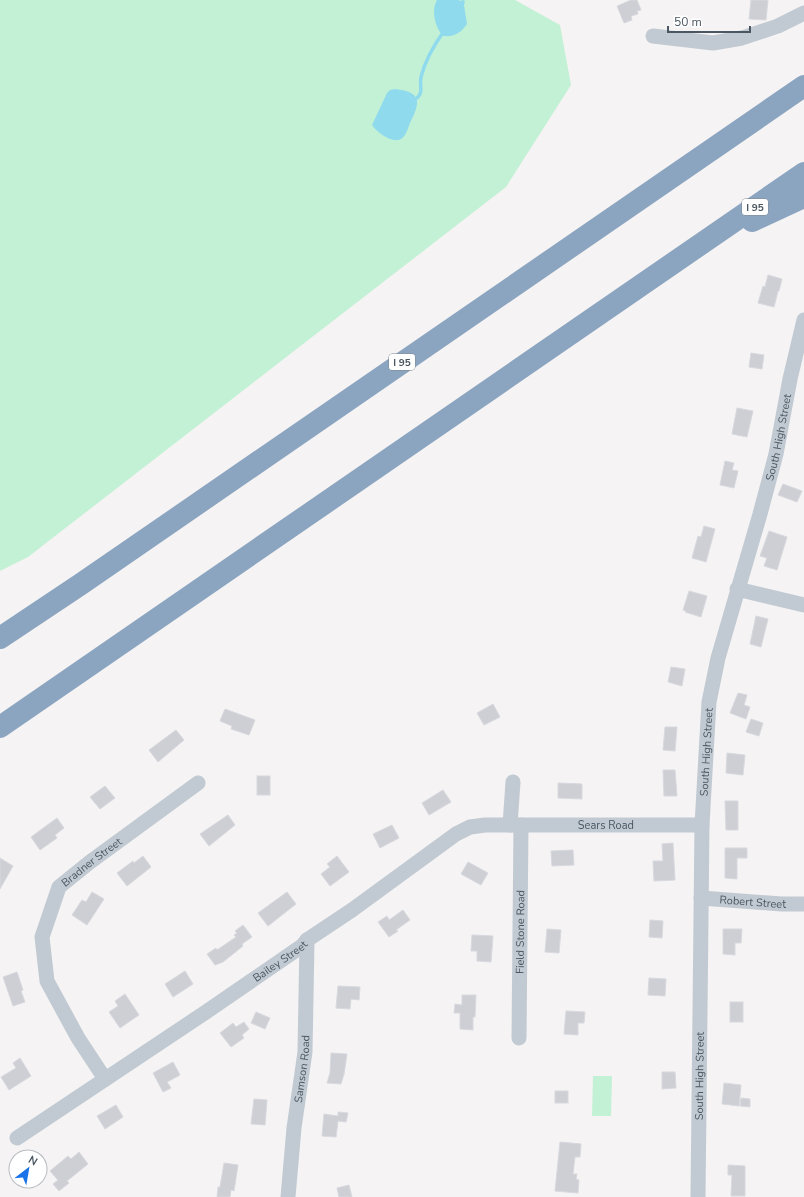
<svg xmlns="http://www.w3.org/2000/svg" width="804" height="1197" font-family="'Nunito Sans',sans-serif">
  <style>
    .green { fill: #c3f1d5 }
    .water { fill: #90daee }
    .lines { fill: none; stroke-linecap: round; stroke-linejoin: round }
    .stream { stroke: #90daee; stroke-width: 3.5 }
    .building { fill: #cdcfd5; stroke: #d7d9de }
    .minor { stroke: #c1cad2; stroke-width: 15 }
    .highway { stroke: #8ba5c1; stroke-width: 22 }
    .labels { text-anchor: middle; stroke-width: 4; stroke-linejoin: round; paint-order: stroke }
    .shield { fill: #fff; stroke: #808990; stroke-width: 1 }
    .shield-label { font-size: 10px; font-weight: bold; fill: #4a5661 }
    .street-label { font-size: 11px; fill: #4a5661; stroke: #fff }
  </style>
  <rect width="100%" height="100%" fill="#f5f3f3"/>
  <g class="green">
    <polygon points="0,0 515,0 560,25 571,85 506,187 28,557 0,571"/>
    <polygon points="593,1076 612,1076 611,1116 592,1116"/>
  </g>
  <g class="water">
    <path d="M437,0H459L460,1L463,0L465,1L464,5L467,24C461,33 454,37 443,36C435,27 431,10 437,0Z"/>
    <path d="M395,89C423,92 420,103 410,123C408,128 406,136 401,139C393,144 376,132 372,125L387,93L390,90Z"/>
  </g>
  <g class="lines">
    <path class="stream" d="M417,98C424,92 419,85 421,77C425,61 434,45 444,31"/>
  </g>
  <g class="building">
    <polygon points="631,0 637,0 641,10 637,11 638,14 631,16 632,20 624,23 617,6"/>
    <polygon points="751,0 768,0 766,20 749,19"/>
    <polygon points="768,275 782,279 779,291 778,291 774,307 758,303 763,286 765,287"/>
    <polygon points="751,353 764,355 762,369 749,367"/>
    <polygon points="737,408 753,411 747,437 732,434"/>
    <polygon points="725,461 734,463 732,470 738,471 734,488 720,485"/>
    <polygon points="783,484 802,491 797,502 778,495"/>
    <polygon points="704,526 715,529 706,562 692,558 698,536 701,537"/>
    <polygon points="769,531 787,537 777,570 764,566 767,558 760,556"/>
    <polygon points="689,591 707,596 701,617 685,612 686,611 683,610"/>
    <polygon points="756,616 768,619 761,647 750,644"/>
    <polygon points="671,667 685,669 682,686 668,682"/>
    <polygon points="738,693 747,695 744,705 750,707 746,719 730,713"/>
    <polygon points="493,704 500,717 484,725 477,713"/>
    <polygon points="225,709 255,720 249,735 231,729 232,726 220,721"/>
    <polygon points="751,719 763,723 759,736 746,732"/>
    <polygon points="665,727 677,727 675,751 663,750"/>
    <polygon points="176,730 184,740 158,762 149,750"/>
    <polygon points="727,753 745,755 743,775 726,773"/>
    <polygon points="663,770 675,770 677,796 664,796"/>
    <rect x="257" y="776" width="13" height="19"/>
    <polygon points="558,783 582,784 582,799 558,798"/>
    <polygon points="105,786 115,798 100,809 90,797"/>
    <polygon points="443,790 451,802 429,815 422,803"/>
    <polygon points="725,801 738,801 738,830 726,830"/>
    <polygon points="228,815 235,825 209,846 200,834"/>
    <polygon points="57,818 64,828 55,835 57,838 40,850 31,837"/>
    <polygon points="392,825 399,838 380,848 373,834"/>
    <polygon points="673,843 675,880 654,881 653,861 663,861 662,844"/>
    <polygon points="725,848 747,848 747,858 737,858 737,879 725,878"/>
    <polygon points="573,850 574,865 552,866 551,851"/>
    <polygon points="143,856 151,867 127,886 117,873 133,861 134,863"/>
    <polygon points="337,856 349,872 330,886 321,874 330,867 327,864"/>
    <polygon points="0,858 13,866 0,889"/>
    <polygon points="468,862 488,873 481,885 461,874"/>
    <polygon points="92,892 104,899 87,925 72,915 82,900 86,902"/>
    <polygon points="287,892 296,904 268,926 258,913"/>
    <polygon points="403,910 410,920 396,930 398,931 389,937 378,922 387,916 389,920"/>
    <polygon points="650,920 663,921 662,938 649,937"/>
    <polygon points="243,925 252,937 242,944 243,946 223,962 215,965 207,954 216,948 217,950 236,937 234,935 237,933 235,931"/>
    <polygon points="547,929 561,930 559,953 545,952"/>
    <polygon points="723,929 742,929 741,943 735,943 735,955 723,954"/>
    <polygon points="472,935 493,936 491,962 477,961 477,951 471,951"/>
    <polygon points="185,971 193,984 173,997 165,984"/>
    <polygon points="17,972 23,990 21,991 25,1002 13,1006 3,977"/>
    <polygon points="649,978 666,979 665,996 648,995"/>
    <polygon points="338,986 360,987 359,1000 351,999 350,1009 336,1008"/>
    <polygon points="125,994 139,1015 120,1028 109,1012 118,1006 115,1001"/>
    <polygon points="462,995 476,995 475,1017 473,1017 473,1030 460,1029 460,1013 454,1013 455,1004 462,1005"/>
    <rect x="730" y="1002" width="13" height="20"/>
    <polygon points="566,1011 585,1012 584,1023 578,1023 578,1035 564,1034"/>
    <polygon points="256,1012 270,1018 265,1029 251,1023"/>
    <polygon points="244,1022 249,1029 242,1035 244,1038 231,1047 220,1033 233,1023 236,1027"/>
    <polygon points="331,1053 347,1054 344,1074 341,1084 327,1083 330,1073"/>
    <polygon points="20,1058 31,1076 9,1090 1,1077 16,1068 13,1063"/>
    <polygon points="173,1062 180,1075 167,1082 171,1088 163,1092 153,1073"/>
    <polygon points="662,1072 675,1072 676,1088 662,1089"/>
    <polygon points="724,1083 741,1085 739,1106 722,1104"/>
    <rect x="555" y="1091" width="13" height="12"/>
    <polygon points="741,1098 750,1099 750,1107 740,1106"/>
    <polygon points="254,1099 267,1100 265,1125 251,1124"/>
    <polygon points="116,1105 123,1117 105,1129 97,1116"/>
    <polygon points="338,1112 348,1113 346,1122 338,1121 336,1137 322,1136 324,1114 338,1116"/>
    <polygon points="560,1142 581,1144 580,1157 575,1157 573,1174 577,1174 576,1179 579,1180 578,1193 555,1191"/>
    <polygon points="79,1152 88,1164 67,1181 69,1183 59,1191 53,1184 58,1180 50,1171 68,1156 71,1159"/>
    <polygon points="224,1163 238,1165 234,1191 231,1190 230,1197 217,1197 218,1187 220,1187"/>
    <polygon points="728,1165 745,1166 745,1196 731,1196 732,1175 728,1175"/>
    <polygon points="349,1185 352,1197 339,1197 337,1188"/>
  </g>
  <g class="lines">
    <g class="minor">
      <polyline points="653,36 713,43 742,38 778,26 804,13"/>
      <polyline points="737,589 804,605"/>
      <polyline points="510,825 513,782"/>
      <path id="s1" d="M701,898L782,904H804"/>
      <path id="s2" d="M519,1038L521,825"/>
      <path id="s3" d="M105,1079L78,1038L47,981L42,937L59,887L90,862L198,783"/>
      <path id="s4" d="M17,1138L206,1012L302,946L307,940L352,910L456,834L470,827L485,825H702"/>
      <path id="s5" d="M288,1197L294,1128L305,1052L307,940"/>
      <path id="s6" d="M698,1197L702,825L709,702L718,658L760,514L776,454L790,379L804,320"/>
    </g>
    <g class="highway">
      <polyline points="752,221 804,197"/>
      <polyline points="0,638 81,584 804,86"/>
      <polyline points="0,727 804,173"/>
    </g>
  </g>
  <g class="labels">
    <g class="shield">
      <rect x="742" y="199" width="26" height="16" rx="3"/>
      <rect x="389" y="354" width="26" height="16" rx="3"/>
    </g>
    <g class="shield-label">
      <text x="755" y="211">I 95</text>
      <text x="402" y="366">I 95</text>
    </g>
    <g class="street-label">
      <text dy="4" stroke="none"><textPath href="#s6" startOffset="769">South High Street</textPath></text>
      <text dy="4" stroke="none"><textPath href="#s6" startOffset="445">South High Street</textPath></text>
      <text dy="4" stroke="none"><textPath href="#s4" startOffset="686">Sears Road</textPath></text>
      <text dy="4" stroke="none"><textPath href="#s3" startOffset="252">Bradner Street</textPath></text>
      <text dy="4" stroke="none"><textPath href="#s1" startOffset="52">Robert Street</textPath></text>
      <text dy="4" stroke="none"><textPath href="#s2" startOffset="106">Field Stone Road</textPath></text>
      <text dy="4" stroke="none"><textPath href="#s4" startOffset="317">Bailey Street</textPath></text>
      <text dy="4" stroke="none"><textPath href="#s5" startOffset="129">Samson Road</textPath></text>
      <text dy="4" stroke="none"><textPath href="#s6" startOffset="121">South High Street</textPath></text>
    </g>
  </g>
  <g transform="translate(28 1169) rotate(31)"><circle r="19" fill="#ffffff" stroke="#b7bbc0"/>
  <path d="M0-3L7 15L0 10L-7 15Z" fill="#1a73e8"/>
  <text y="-6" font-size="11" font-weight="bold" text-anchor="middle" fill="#4a5661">N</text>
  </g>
  <path d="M668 26v6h82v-6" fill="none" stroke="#4a5661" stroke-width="2"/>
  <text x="674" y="26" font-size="12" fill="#4a5661" stroke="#ffffff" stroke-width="3" paint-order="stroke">50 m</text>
</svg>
